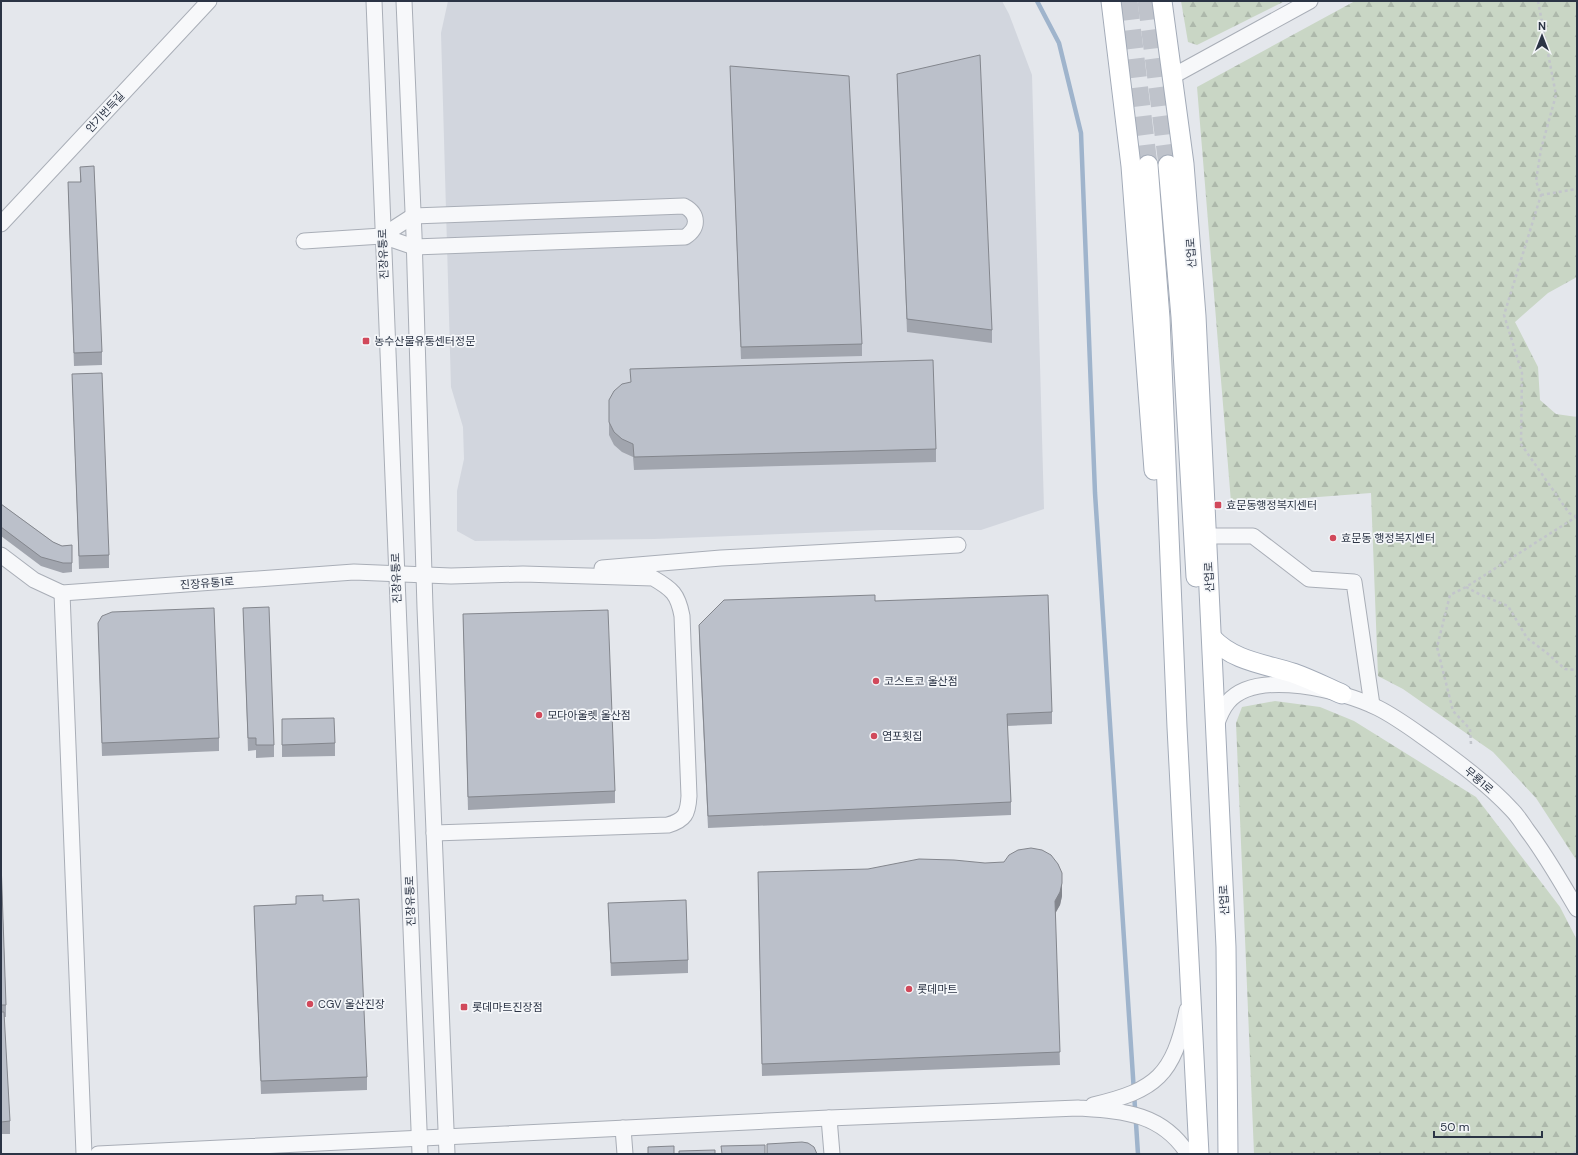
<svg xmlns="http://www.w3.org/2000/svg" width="1578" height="1155" font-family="'DM Sans','Noto Sans KR',sans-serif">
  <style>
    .built { fill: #d2d6de }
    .forest { fill: url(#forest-firs) }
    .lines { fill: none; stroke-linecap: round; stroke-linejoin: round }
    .stream { stroke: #9fb4cc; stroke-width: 4.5 }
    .major-tunnel { stroke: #bfc3cb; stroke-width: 19; stroke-dasharray: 19 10; stroke-linecap: butt }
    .minor-casing { stroke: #a9aeb7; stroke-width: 17 }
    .major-casing { stroke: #a3abb8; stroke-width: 21 }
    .path { stroke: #c2c5cb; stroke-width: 2.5; stroke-dasharray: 3 3; stroke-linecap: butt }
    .minor { stroke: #f7f8fa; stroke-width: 15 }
    .major { stroke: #fff; stroke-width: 19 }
    .wall { fill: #a1a5ae }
    .shaded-wall { fill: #83868d }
    .building { fill: #bbc0ca; stroke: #83868d }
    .poi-dot { fill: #d1495b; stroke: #f4f6f9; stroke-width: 1.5 }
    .labels { text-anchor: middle; stroke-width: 3.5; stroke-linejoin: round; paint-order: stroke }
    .street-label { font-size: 11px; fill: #2b3445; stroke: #f4f6f9 }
    .poi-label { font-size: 11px; fill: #2b3445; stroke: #f4f6f9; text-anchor: start }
  </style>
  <defs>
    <pattern id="forest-firs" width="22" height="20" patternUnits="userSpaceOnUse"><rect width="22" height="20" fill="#c9d6c5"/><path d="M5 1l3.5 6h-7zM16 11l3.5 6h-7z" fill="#adb8ab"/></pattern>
  </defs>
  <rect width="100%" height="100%" fill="#e4e7ec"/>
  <polygon class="built" points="448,1 1002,1 1009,14 1032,75 1044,509 981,530 881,530 654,539 475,541 457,531 457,491 464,459 463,427 451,387 441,33"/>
  <g class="forest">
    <polygon points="1181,1 1285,1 1197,45 1188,42"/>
    <polygon points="1355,1 1577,1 1577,277 1548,293 1515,322 1538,367 1540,400 1556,414 1577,417 1577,861 1536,798 1493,752 1403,689 1378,676 1371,493 1279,500 1231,502 1197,87"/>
    <polygon points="1275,701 1320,707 1354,721 1476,797 1560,907 1577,940 1577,1154 1254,1154 1236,723 1242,707"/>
  </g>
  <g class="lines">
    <polyline class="stream" points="1037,1 1059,43 1081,133 1095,493 1138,1154"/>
    <g class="major-tunnel">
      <polyline points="1128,1 1148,165"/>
      <polyline points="1147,1 1168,165"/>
    </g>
    <defs>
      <g id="minor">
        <polyline points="374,1 420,1154"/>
        <polyline points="404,1 414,235 425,608 447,1154"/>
        <polyline points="1173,76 1310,1"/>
        <path d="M684,206C699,214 699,228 685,237L414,247L382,236L413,216Z"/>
        <polyline points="1,224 209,1"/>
        <polyline points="304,241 382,236"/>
        <polyline points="1207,536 1253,536 1309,579 1354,582 1372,705"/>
        <path d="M1,555L34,580L62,593L354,572L451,576L523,574L653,578C672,589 678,594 682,616L689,796C688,814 685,820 668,825L434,833"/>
        <polyline points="602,568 721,558 958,545"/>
        <polyline points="62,593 84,1154"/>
        <path d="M1216,726C1219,717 1222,709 1228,702C1257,668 1344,691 1378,708C1396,717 1412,729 1429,741C1458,762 1488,784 1512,810C1518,816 1522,823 1527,830C1546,855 1561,882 1577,909"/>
        <path d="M1093,1105C1157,1090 1173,1075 1187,1010"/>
        <polyline points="829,1118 832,1154"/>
        <polyline points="623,1128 625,1154"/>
        <path d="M98,1154L829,1118L1078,1108C1122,1111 1161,1112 1188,1154"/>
      </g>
      <g id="major">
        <polyline points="1111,1 1131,166 1154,470"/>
        <polyline points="1162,1 1184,164 1196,316 1226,947 1228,1154"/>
        <polyline points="1148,165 1160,318 1177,727 1199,1154"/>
        <polyline points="1168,165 1181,317 1196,577"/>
        <path d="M1212,638C1233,661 1265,664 1293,673C1310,679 1326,687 1342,694"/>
      </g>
    </defs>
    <use href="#minor" class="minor-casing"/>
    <use href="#major" class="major-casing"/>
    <g class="path">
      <polyline points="1538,1 1556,95 1541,149 1536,181 1541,195 1504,315 1522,373 1521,444 1569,513 1577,517"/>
      <polyline points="1541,195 1577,189"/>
      <polyline points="1466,587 1481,595 1508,606 1527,638 1547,653 1565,669 1577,670"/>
      <polyline points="1471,744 1470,729 1453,711 1437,647 1450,595 1466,587 1576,517"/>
      <polyline points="1574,1154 1577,1148"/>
    </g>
    <use href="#minor" class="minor"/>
    <use href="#major" class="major"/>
  </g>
  <g class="wall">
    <polygon points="730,66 862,344 862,356 741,359"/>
    <polygon points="897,74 992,330 992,343 907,332"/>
    <polygon points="80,167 102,352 102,365 74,366 68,182 80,182"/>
    <polygon points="72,374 109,555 109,568 79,569"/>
    <polygon points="609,400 936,449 936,462 634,470 633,457 622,452 614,445 609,435"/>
    <polygon points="1,504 53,542 62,546 72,545 72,572 63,573 41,566 1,536"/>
    <polygon points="875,601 1052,712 1052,724 1007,726 1011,802 1011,815 708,828 699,638 699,625"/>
    <polygon points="243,608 274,745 274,757 256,758 256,750 248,751"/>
    <polygon points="463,614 615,791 615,803 468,810"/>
    <polygon points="98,623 219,738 219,751 102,756"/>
    <polygon points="282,719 335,743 335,756 282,757"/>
    <polygon points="1,861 6,1005 6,1017 4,1017 10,1121 10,1134 1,1134"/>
    <polygon points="758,872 1062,896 1060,905 1055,913 1060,1065 762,1076"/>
    <polygon points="323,901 367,1077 367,1090 261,1094 254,906 296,904"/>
    <polygon points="608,903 688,960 688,973 611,976"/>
  </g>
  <polygon class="shaded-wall" points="1062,883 1062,896 1060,905 1055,914 1055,901"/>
  <g class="building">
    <polygon points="980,55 992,330 907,319 897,74"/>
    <polygon points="730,66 849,76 862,344 741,347"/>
    <polygon points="94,166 102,352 74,353 68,182 81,182 80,167"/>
    <polygon points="933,360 936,449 634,457 633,444 622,439 614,432 609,422 609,400 614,391 622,384 631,382 630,369"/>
    <polygon points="102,373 109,555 79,556 72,374"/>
    <polygon points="1,504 53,542 62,546 72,545 72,563 63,563 41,557 1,527"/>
    <polygon points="875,595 875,601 1048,595 1052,712 1007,714 1011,802 708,816 699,625 724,600"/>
    <polygon points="269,607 274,745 256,745 256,738 248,738 243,608"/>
    <polygon points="214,608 219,738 102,743 98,623 102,616 112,612"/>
    <polygon points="608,610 615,791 468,797 463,614"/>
    <polygon points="334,718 335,743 282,745 282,719"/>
    <polygon points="1031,848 1042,850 1051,855 1058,864 1062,873 1062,883 1060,892 1055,901 1060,1052 762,1064 758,872 868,869 919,859 954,860 985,863 1004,862 1009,855 1018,850"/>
    <polygon points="1,861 6,1005 1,1005"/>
    <polygon points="323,895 323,901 359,899 367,1077 261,1081 254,906 296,904 296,896"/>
    <polygon points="686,900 688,960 611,963 608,903"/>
    <polygon points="1,1012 4,1012 10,1121 1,1122"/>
    <polygon points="802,1142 808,1143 814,1147 817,1154 767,1154 767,1144"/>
    <polygon points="765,1145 765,1154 722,1154 721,1146"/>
    <polygon points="674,1146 674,1154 648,1154 648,1147"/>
    <polygon points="715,1150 715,1154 679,1154 679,1151"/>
  </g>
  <g class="poi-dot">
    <rect x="362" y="337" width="8" height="8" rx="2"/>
    <rect x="1214" y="501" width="8" height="8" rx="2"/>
    <circle cx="1333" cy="538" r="4"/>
    <circle cx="876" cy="681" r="4"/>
    <circle cx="539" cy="715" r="4"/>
    <circle cx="874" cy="736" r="4"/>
    <circle cx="909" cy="989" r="4"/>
    <circle cx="310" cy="1004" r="4"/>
    <rect x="460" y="1003" width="8" height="8" rx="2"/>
  </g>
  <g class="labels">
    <g class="street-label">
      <text transform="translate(105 112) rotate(-47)" y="4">안기번득길</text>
      <text transform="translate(1191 253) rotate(-94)" y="4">산업로</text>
      <text transform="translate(383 254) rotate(-92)" y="4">진장유통로</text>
      <text transform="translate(1209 577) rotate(-93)" y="4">산업로</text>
      <text transform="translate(396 578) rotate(-92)" y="4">진장유통로</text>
      <text transform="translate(207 583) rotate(-4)" y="4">진장유통1로</text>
      <text transform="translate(1479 780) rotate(41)" y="4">무룡1로</text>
      <text transform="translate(1224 900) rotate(-93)" y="4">산업로</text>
      <text transform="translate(410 901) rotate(-92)" y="4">진장유통로</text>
    </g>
    <g class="poi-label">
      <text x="374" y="345">농수산물유통센터정문</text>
      <text x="1226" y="509">효문동행정복지센터</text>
      <text x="1341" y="542">효문동 행정복지센터</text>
      <text x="884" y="685">코스트코 울산점</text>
      <text x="547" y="719">모다아울렛 울산점</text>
      <text x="882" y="740">염포횟집</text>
      <text x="917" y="993">롯데마트</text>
      <text x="318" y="1008">CGV 울산진장</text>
      <text x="472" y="1011">롯데마트진장점</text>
    </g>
  </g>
  <rect width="1578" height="1155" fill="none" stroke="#2b3445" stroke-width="4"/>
  <g transform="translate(1542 36)" stroke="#f4f6f9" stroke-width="3" paint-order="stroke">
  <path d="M0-3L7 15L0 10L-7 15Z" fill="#2b3445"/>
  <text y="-6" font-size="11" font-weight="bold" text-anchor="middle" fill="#2b3445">N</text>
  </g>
  <path d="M1434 1131v6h108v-6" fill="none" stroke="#2b3445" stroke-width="2"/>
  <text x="1440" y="1131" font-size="12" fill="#2b3445" stroke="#f4f6f9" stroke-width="3" paint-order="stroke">50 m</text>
</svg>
